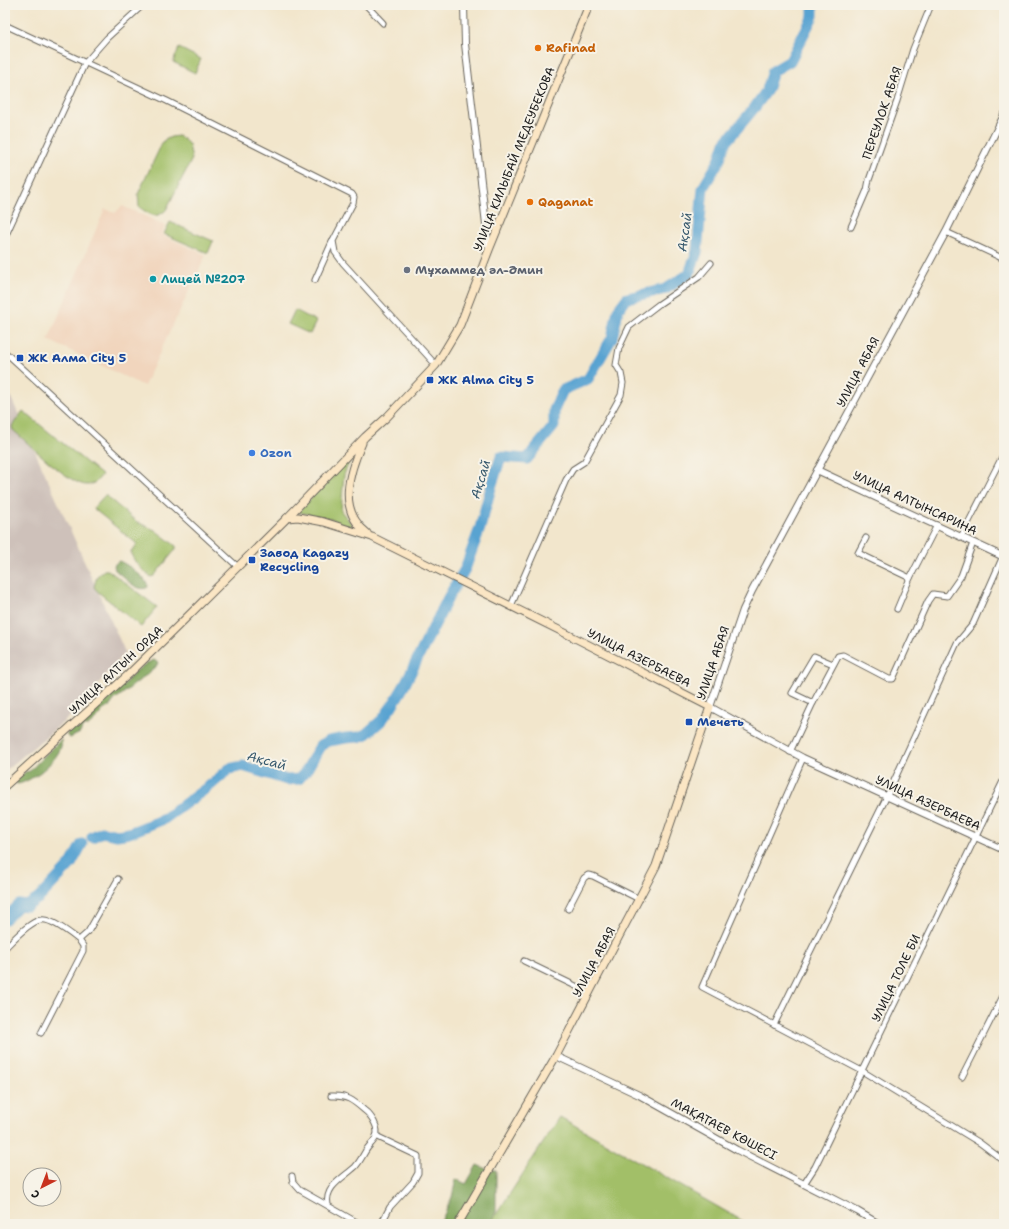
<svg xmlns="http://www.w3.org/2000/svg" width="1009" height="1229" font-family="'Shantell Sans',sans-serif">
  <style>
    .built { fill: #f1d5bd }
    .industrial { fill: #cec1ba }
    .green { fill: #a2bf67; stroke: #5f6e42 }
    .forest { fill: #81a65c; stroke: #4e613c }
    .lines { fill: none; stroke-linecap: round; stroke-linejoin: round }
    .river { stroke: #59a3d1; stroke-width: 11 }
    .minor-casing { stroke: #67635a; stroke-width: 7 }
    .tertiary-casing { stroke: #67635a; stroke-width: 8 }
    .secondary-casing { stroke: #67635a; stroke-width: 9 }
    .minor { stroke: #fff; stroke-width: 5 }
    .tertiary { stroke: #fff; stroke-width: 6 }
    .secondary { stroke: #fbe6c4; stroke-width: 7 }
    .food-dot { fill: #e8710a; stroke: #f7f3e8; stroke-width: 1.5 }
    .worship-dot { fill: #6b7280; stroke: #f7f3e8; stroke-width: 1.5 }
    .culture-dot { fill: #0f9aa8; stroke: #f7f3e8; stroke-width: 1.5 }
    .transit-dot { fill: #1a4fb4; stroke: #f7f3e8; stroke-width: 1.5 }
    .shop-dot { fill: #3f7fe0; stroke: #f7f3e8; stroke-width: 1.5 }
    .labels { text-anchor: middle; stroke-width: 4; stroke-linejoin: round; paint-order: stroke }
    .food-label { font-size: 12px; font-weight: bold; fill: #c56008; stroke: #f7f3e8; text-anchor: start }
    .street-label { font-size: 12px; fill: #1c1c1c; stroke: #f7f3e8 }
    .worship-label { font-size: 12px; font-weight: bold; fill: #5b616d; stroke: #f7f3e8; text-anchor: start }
    .culture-label { font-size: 12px; font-weight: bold; fill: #0d838f; stroke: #f7f3e8; text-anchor: start }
    .transit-label { font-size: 12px; font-weight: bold; fill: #164399; stroke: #f7f3e8; text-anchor: start }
    .shop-label { font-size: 12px; font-weight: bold; fill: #366cbe; stroke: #f7f3e8; text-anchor: start }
    .water-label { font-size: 13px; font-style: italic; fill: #37596d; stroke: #f7f3e8 }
  </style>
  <rect width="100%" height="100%" fill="#f7f3e8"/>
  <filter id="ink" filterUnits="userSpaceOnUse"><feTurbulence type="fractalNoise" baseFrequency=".025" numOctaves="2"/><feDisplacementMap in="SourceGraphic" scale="8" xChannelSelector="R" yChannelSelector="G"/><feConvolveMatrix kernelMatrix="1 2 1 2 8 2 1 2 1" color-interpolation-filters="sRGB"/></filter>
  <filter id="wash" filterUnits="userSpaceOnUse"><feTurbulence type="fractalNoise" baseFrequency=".012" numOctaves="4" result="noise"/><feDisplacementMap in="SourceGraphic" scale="16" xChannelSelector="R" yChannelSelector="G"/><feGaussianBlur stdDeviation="0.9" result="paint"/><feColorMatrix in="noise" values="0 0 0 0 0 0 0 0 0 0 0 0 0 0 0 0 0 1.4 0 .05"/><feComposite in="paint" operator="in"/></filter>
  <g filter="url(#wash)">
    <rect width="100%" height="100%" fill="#f2e6cc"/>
    <polygon class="built" points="122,206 165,225 162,235 206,255 144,386 48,340 105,209 115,213"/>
    <polygon class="industrial" points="5,388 8,391 125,652 73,714 5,771"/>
    <g class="green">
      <polygon points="179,48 201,59 195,73 173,62"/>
      <path d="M178,136L184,139L189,145L192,159L166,210C156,220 149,214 139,207L138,194L163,141L171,137Z"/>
      <polygon points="170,222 213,241 208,253 164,234"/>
      <polygon points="295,310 316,321 310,334 288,324"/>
      <path d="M23,411L102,475C98,480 94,485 87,485C71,486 27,442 13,430L12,426Z"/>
      <polygon points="352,454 344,475 341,511 356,529 331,519 298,512"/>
      <path d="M105,495L137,522L155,530L176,546V549L154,576L151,577C143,570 133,563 131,552L137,544L94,509V507Z"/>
      <polygon points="104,570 108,570 157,607 141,627 97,591 94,587 97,576"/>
      <polygon points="560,1117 748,1224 490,1224"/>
    </g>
    <g class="forest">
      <path d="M119,561C127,564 148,579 148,587C138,594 123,576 115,570L114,565Z"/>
      <path d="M154,660L158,663L155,668L121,695L115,699L110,706L103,710L96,719L88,726H83L80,733L70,738L67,736V733L111,695L119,686L124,685C130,675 143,664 154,660Z"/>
      <path d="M61,740C66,755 31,783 17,784L16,780L25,772L30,771L46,754Z"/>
      <polygon points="477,1165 489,1170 496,1170 496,1212 490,1224 440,1224 452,1197 456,1179 466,1184"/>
    </g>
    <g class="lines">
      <g class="river">
        <polyline points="92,837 102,832 117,835 129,833 164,819 212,784 229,769 243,766 287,780 299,779 306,771 320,746 329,741 346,738 359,737 366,734 382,720 392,706 403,688 449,596 465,569 480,528 492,484 501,457 527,459 554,426 554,410 563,390 588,379 612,338 618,310 627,298 666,289 689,274 697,252 703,188 719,161 725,143 755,107 767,90 773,71 790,61 813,16 813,5"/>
        <polyline points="5,919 19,905 27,906 39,898 71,864 82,844"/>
      </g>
    </g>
  </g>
  <g filter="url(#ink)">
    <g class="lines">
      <defs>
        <g id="minor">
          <polyline points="366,5 383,23"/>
          <polyline points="5,25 167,101 352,194 354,197 353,203 333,241 335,252 343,263 436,365"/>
          <polyline points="851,227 867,190 869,180 897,101 913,49 931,5"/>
          <polyline points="946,232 1004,259"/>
          <polyline points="5,237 85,63 107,38 143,5"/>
          <polyline points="315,280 332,242"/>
          <polyline points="5,352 238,567"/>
          <polyline points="961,537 1004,453"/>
          <polyline points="866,538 858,553 910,578 897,609"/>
          <polyline points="910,578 937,525"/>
          <polyline points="511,606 566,480 573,469 584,462 621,395 623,383 621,373 616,365 619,348 629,327 659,304 699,277 711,263"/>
          <polyline points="833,664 814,656 792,693 813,703 838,656 843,655 889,679 893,679 928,601 933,594 947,596 961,576 973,543"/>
          <polyline points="790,752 813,703"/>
          <polyline points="803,758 702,987 862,1071 980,1143 1004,1161"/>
          <polyline points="568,909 584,878 588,875 593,876 639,899"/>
          <path d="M5,948C13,940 30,921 41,920C51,918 71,934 79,940L88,932L118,879"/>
          <polyline points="524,961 590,993"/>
          <polyline points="774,1025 887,796 957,643 973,624 1003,556"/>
          <polyline points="41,1033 83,951 83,946 79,940"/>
          <polyline points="962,1077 1004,994"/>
          <polyline points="376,1136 418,1156 418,1173 413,1182 390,1207 381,1224"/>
          <polyline points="292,1176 293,1182 300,1190 360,1224"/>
          <polyline points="804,1184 815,1167 1004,779"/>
          <path d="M328,1205C324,1187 343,1178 355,1167C359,1163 362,1157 365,1152C368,1146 374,1142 376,1137C380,1128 371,1115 364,1110C353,1100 346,1095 331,1096"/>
        </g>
        <g id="tertiary">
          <polyline points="464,5 465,44 489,250"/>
          <polyline points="1004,115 946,232 752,591 743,610 710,707 803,758 1004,850"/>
          <polyline points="817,470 1004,557"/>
          <polyline points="556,1056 639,1095 737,1150 857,1211 879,1224"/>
        </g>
        <g id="secondary">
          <path d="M362,443C349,472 337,510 367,533"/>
          <polyline points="287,518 298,517 324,522 372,537 579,640 710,707 656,866 556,1056 458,1224"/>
          <polyline points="5,786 129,674 181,623 287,518 365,437 387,417 436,365 460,325 489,250 589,5"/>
        </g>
      </defs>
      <use href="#minor" class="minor-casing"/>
      <use href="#tertiary" class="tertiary-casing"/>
      <use href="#secondary" class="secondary-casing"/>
      <use href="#minor" class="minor"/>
      <use href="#tertiary" class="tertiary"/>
      <use href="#secondary" class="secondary"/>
    </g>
  </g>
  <g class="food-dot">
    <circle cx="538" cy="48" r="4"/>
    <circle cx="530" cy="202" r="4"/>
  </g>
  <circle class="worship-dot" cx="407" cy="270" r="4"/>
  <circle class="culture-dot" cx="153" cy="279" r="4"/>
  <g class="transit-dot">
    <rect x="16" y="354" width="8" height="8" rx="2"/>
    <rect x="426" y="376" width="8" height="8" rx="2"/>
    <rect x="248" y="556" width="8" height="8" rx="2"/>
    <rect x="685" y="718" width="8" height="8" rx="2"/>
  </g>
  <circle class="shop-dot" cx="252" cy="453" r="4"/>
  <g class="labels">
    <g class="food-label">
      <text x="546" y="52">Rafinad</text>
      <text x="538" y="206">Qaganat</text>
    </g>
    <g class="street-label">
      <text transform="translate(882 113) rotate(-71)" y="4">ПЕРЕУЛОК АБАЯ</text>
      <text transform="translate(514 159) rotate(-68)" y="4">УЛИЦА КИЛЫБАЙ МЕДЕУБЕКОВА</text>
      <text transform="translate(858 372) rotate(-62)" y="4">УЛИЦА АБАЯ</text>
      <text transform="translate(915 503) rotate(25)" y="4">УЛИЦА АЛТЫНСАРИНА</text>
      <text transform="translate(639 658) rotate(27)" y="4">УЛИЦА АЗЕРБАЕВА</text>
      <text transform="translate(713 663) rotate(-71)" y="4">УЛИЦА АБАЯ</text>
      <text transform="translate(116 670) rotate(-43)" y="4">УЛИЦА АЛТЫН ОРДА</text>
      <text transform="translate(928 803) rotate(25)" y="4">УЛИЦА АЗЕРБАЕВА</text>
      <text transform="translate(594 962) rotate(-62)" y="4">УЛИЦА АБАЯ</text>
      <text transform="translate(896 978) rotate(-64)" y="4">УЛИЦА ТОЛЕ БИ</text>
      <text transform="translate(724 1129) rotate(28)" y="4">МАҚАТАЕВ КӨШЕСІ</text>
    </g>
    <g class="worship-label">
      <text x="415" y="274">Мұхаммед әл-Әмин</text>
    </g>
    <g class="culture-label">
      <text x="161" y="283">Лицей №207</text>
    </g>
    <g class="transit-label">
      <text x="28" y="362">ЖК Алма City 5</text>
      <text x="438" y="384">ЖК Alma City 5</text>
      <text x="260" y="557">Завод Kagazy<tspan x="260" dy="14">Recycling</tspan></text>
      <text x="697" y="726">Мечеть</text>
    </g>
    <g class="shop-label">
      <text x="260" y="457">Ozon</text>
    </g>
    <g class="water-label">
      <text transform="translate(684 232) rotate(-82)" y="5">Ақсай</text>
      <text transform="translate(480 479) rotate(-73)" y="5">Ақсай</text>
      <text transform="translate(267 760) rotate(15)" y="5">Ақсай</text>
    </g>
  </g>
  <rect width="1009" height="1229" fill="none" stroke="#f7f3e8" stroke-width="20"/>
  <g transform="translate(42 1187) rotate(222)"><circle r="19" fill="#f7f3e8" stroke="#9f9d96"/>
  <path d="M0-3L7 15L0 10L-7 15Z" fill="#c8321e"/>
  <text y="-6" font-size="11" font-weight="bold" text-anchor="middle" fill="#1c1c1c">С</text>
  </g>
</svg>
